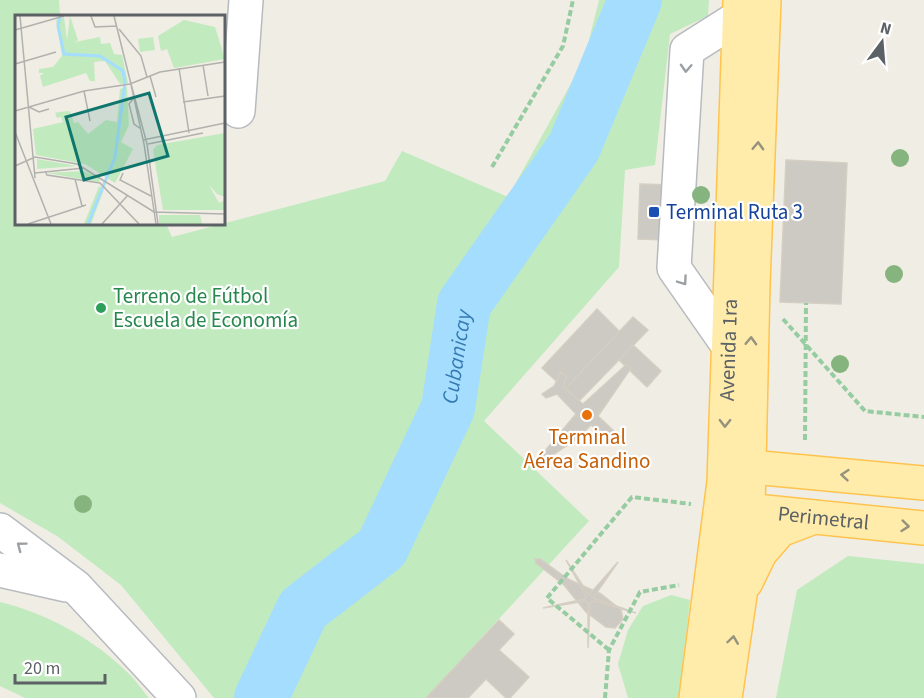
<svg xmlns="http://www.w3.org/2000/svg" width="924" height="698" font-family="'Source Sans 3',sans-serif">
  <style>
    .green { fill: #c1eabe }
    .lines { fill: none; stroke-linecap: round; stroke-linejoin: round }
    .river { stroke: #a5ddff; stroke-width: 54 }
    .building { fill: #cdc9c3; stroke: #d5cec2; stroke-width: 1.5 }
    .minor-casing { stroke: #b7bbbf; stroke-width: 36 }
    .major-casing { stroke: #ffc34e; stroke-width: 36 }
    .path { stroke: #96cca2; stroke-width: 4; stroke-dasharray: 6 3; stroke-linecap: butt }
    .minor { stroke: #fff; stroke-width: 33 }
    .major { stroke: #ffecaa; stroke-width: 33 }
    .tree { fill: #85b47f }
    .oneway { stroke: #9da0a3 }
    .oneway2 { stroke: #95927e }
    .transit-dot { fill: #1a4fb4; stroke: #fff; stroke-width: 2 }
    .leisure-dot { fill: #2e9e5b; stroke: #fff; stroke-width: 2 }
    .food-dot { fill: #e8710a; stroke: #fff; stroke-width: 2 }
    .labels { text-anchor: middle; stroke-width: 4.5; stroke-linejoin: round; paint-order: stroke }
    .transit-label { font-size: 21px; fill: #164399; stroke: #fff; text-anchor: start }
    .leisure-label { font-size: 21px; fill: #27864d; stroke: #fff; text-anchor: start }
    .street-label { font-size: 21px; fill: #5c6166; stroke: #fff }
    .food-label { font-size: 21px; fill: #c56008; stroke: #fff }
    .water-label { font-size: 22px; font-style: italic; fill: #357ab2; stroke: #fff }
    .inset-river { fill: none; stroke: #a5ddff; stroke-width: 3 }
    .inset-road { fill: none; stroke: #b1b1ae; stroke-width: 1.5 }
    .view { fill: #0f766e; fill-opacity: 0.15; stroke: #0f766e; stroke-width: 3 }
    .inset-edge { fill: none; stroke: #5c6166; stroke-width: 3 }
  </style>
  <rect width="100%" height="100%" fill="#f0ede4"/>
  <g class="green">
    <polygon points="0,0 59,0 60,16 16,16 16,224 166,224 172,237 385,181 402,151 508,197 584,60 599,0 709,0 708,16 670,34 655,165 625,170 619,267 484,421 589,521 426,698 214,698 121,585 57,536 0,503"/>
    <polygon points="848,556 924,564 924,698 776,698 797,590"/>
    <polygon points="671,595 690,600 679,698 628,698 618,664 628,630 643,606"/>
    <path d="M0,602C46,613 94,639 128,673C136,680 142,690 149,698H25L0,686Z"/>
  </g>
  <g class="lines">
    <path class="river" id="s1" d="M261,698L303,609L382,548L448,408L464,304L574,147L635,0"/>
  </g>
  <g class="building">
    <polygon points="786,160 847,163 841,304 780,302"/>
    <polygon points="640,184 670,185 668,240 638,239"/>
    <polygon points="597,309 620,332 565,389 542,368"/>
    <polygon points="633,317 648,330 579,401 565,389"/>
    <polygon points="633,345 661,371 647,387 619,360"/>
    <polygon points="627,364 631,368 598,416 619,436 622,444 613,443 591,425 578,438 541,463 538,459 576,414 557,394 546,398 542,394 554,386 561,372 566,376 563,387 583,404"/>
    <polygon points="535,559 540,559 568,579 601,594 621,610 623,619 615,628 606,627 586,612 564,585 536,563"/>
    <polygon points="566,560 589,595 618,562 593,598 636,613 593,601 590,603 588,648 588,603 586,601 543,608 585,599 586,596"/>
    <polygon points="499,620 514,634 499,650 529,677 510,698 506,698 486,679 468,698 426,698"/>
  </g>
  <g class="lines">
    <defs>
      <g id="minor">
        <polyline points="238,111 246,0"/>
        <polyline points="727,344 674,268 687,50 739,17"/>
        <polyline points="0,530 76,587 179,698"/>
        <polyline points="0,570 66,585"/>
      </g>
      <g id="major">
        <polyline points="729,465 924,483"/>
        <path id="s2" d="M726,508L924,528"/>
        <polyline points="746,582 760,553 780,530 814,517"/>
        <path id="s3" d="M696,698L724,482L740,0"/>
        <polyline points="725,698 740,595 748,510 753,284 764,0"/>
      </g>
    </defs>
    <use href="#minor" class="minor-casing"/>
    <use href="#major" class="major-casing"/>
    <g class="path">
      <polyline points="492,167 563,46 573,0"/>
      <polyline points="783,319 865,411 924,417"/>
      <polyline points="805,440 806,303"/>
      <polyline points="609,650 547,598 632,497 691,504"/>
      <polyline points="605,698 609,650 640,592 679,585"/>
    </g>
    <use href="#minor" class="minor"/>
    <use href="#major" class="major"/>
  </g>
  <g class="tree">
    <circle cx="900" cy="158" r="9"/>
    <circle cx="701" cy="195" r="9"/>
    <circle cx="894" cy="274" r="9"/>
    <circle cx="840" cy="364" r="9"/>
    <circle cx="83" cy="504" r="9"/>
  </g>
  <defs><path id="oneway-chevron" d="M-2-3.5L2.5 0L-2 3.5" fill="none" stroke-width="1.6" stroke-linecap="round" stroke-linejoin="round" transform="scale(1.5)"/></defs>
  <g class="oneway">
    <use href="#oneway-chevron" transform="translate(686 68) rotate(93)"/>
    <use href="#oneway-chevron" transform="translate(683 281) rotate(55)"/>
    <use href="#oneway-chevron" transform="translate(21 546) rotate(-143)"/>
  </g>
  <g class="oneway2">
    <use href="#oneway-chevron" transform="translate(758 146) rotate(-88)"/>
    <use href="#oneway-chevron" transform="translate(751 341) rotate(-88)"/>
    <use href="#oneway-chevron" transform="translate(725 423) rotate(91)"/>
    <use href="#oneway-chevron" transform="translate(845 475) rotate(-175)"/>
    <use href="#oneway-chevron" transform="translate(905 526) rotate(6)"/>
    <use href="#oneway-chevron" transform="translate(733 640) rotate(-82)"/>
  </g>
  <rect class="transit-dot" x="648" y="206" width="12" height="12" rx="3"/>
  <circle class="leisure-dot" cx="101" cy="308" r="6"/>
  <circle class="food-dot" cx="587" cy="415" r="6"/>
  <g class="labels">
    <g class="transit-label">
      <text x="666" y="219">Terminal Ruta 3</text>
    </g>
    <g class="leisure-label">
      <text x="113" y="303">Terreno de Fútbol<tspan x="113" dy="24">Escuela de Economía</tspan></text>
    </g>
    <g class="street-label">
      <text dy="7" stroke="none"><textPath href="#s3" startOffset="350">Avenida 1ra</textPath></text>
      <text dy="7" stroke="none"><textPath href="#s2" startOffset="98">Perimetral</textPath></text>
    </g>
    <g class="food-label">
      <text x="587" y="444">Terminal<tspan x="587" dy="24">Aérea Sandino</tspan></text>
    </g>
    <g class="water-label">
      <text dy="8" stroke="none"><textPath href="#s1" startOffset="405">Cubanicay</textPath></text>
    </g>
  </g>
  <g transform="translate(15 15)">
    <rect width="210" height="210" fill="#f0ede4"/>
    <path d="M55,1L63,25L60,27L85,22L86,29L95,28L99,39L107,40L113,68L105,69L90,46L79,47L80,66H75L71,58L28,72L25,61L29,58H24V54L38,52L47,41L41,5L49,2L52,25ZM169,5L200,12L210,44L159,53L152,34L146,36L143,21ZM138,22L140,35L125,37L123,24ZM112,72L114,110L106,127L118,134L100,168L70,149L21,140L18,114L48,107L46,102L42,103L40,98L44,97L55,96L59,108L63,107L73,119L91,105L102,107L105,74ZM210,118V182L202,179L194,170L204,188L210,185V195H148L138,135L142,130ZM22,144L62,151L22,154ZM69,156L85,163L84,167L32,158ZM84,171L89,174L76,209H69ZM144,200H185L187,209H144Z" fill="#c1eabe"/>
    <path class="inset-river" d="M45,1L43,11L49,39L85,41L108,56L110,68L100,142L73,209"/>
    <path class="inset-road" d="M5,1L20,163M76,1L80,12L102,11M99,1L115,65M104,14L126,41L132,62M0,15L49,1M0,49L41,37M188,50L193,81M164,53L174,118M135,61L141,82M69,76L75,106M118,84L114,89L119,109L126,114M168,87L210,81M14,92L24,97L34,94M0,96L69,76L115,69L145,57L210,47M0,117L36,209M128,125L210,108M133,129L188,118M0,151L20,142L62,149L139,197L210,199M30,156L32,160L85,168L124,209M20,158L69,153M108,158L105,165L136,181M60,164L67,191M13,209L71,190M87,209L113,180M141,209L129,129L115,65L132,129L143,209"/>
    <path class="view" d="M134,78L153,141L69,165L51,102Z"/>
    <rect width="210" height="210" class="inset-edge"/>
  </g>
  <g transform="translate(882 42) rotate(16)" stroke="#ffffff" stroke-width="4.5" paint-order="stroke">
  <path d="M0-4.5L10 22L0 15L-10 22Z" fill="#5c6166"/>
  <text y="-9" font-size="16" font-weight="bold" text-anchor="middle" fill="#5c6166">N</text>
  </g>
  <path d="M15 674v9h90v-9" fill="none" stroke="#5c6166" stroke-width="3"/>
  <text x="24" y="674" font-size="18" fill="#5c6166" stroke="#ffffff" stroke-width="4.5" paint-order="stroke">20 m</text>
</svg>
